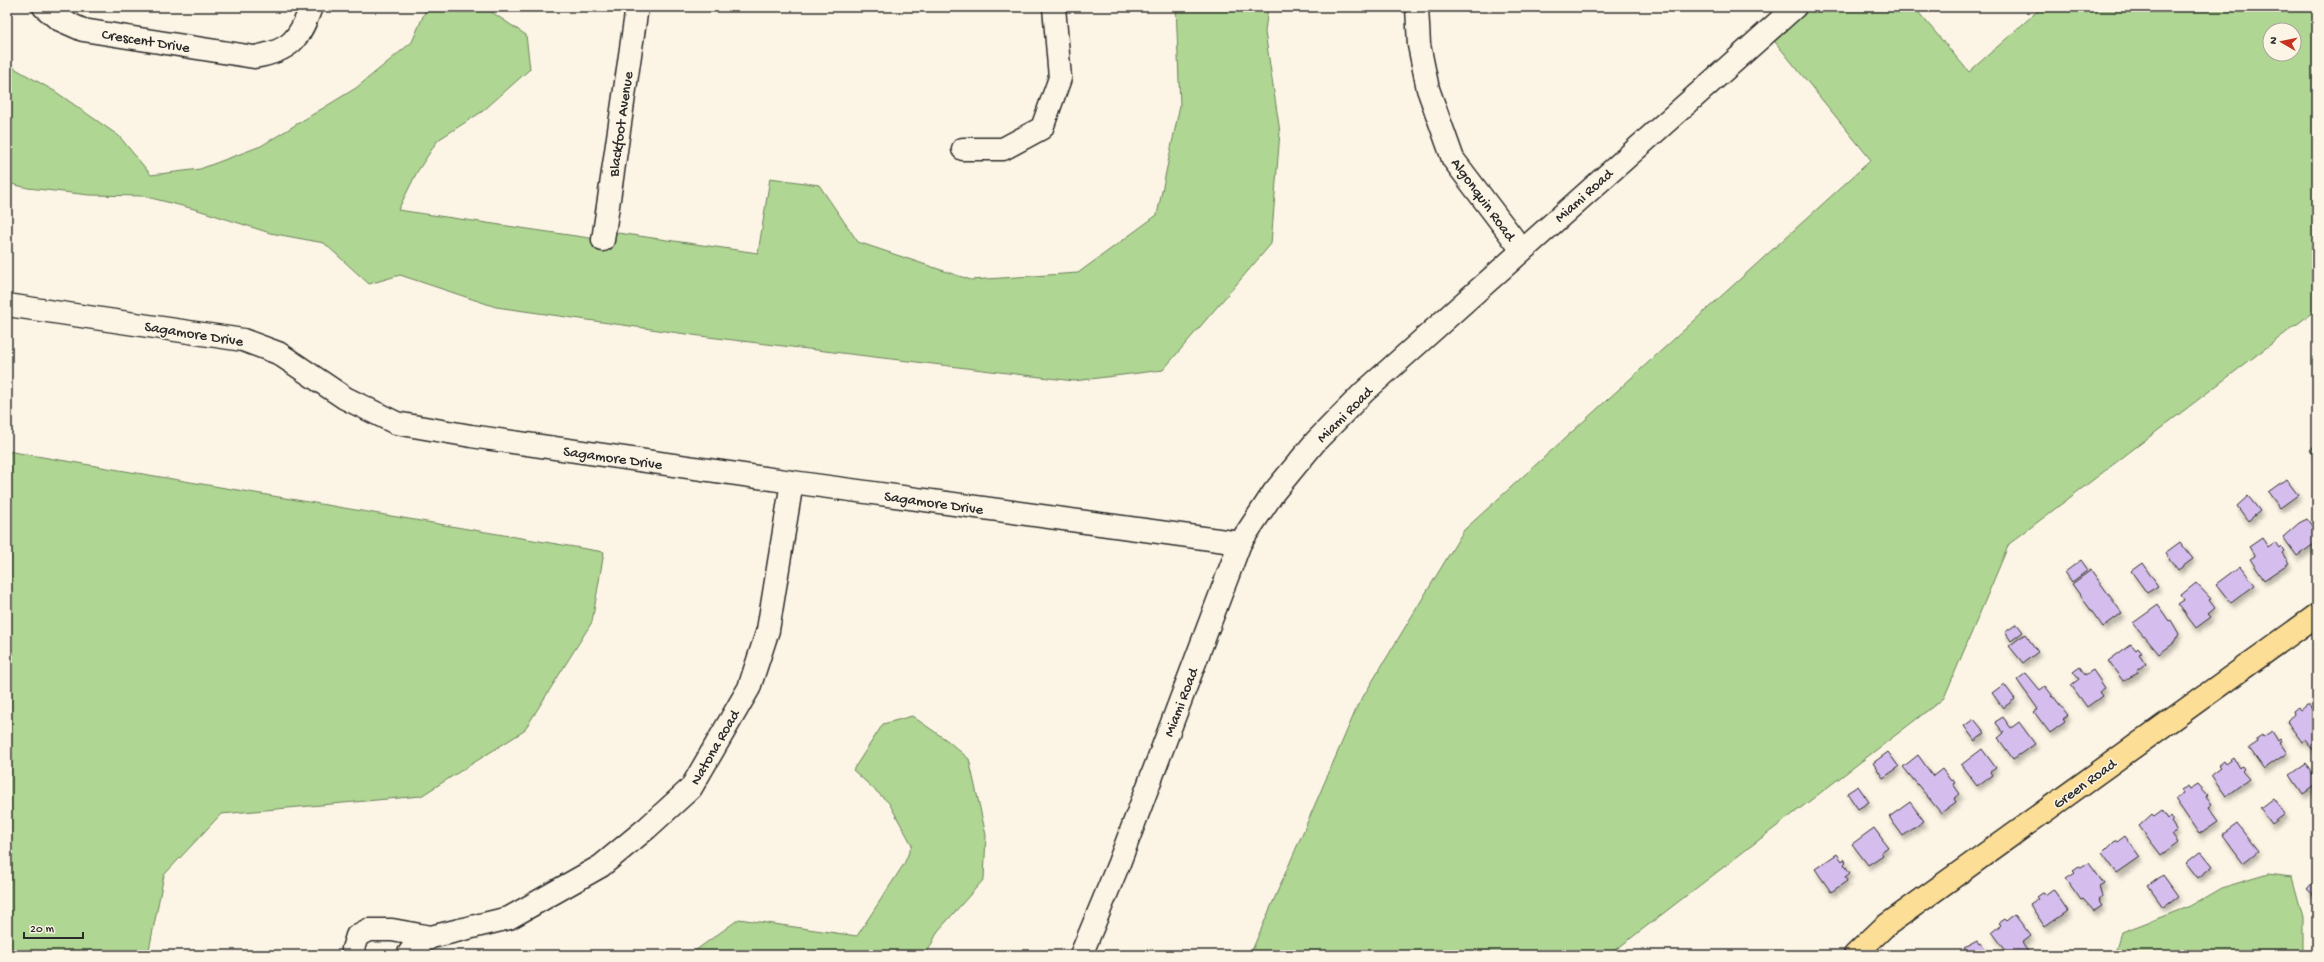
<svg xmlns="http://www.w3.org/2000/svg" width="2324" height="962" font-family="'Gochi Hand',sans-serif">
  <style>
    .green { fill: #afd692; stroke: #6d805e; fill-rule: evenodd }
    .building { fill: #d5bded; stroke: #2b2b2b; filter: url(#shadow) }
    .lines { fill: none; stroke-linecap: round; stroke-linejoin: round }
    .minor-casing { stroke: #2b2b2b; stroke-width: 25 }
    .major-casing { stroke: #2b2b2b; stroke-width: 25 }
    .minor { stroke: #fcf5e5; stroke-width: 22 }
    .major { stroke: #fdde96; stroke-width: 22 }
    .labels { text-anchor: middle; stroke-width: 3; stroke-linejoin: round; paint-order: stroke }
    .street-label { font-size: 15px; fill: #2b2b2b; stroke: #fcf5e5 }
  </style>
  <defs>
    <filter id="shadow"><feDropShadow dx="2.5" dy="4.5" stdDeviation="2" flood-color="#0004"/></filter>
  </defs>
  <rect width="100%" height="100%" fill="#fcf5e5"/>
  <filter id="ink" filterUnits="userSpaceOnUse"><feTurbulence type="fractalNoise" baseFrequency=".025" numOctaves="2"/><feDisplacementMap in="SourceGraphic" scale="8" xChannelSelector="R" yChannelSelector="G"/><feConvolveMatrix kernelMatrix="1 2 1 2 8 2 1 2 1" color-interpolation-filters="sRGB"/></filter>
  <g filter="url(#ink)">
    <g class="green">
      <polygon points="427,7 492,7 490,11 526,35 530,69 483,111 438,140 417,172 398,210 603,240 604,231 758,253 770,178 819,185 858,242 971,280 1078,273 1157,215 1180,105 1176,7 1268,7 1265,32 1280,132 1271,244 1163,370 1074,381 700,336 496,307 400,275 369,284 324,243 270,233 198,210 143,196 89,195 28,188 7,183 7,64 56,92 119,136 151,175 200,169 261,146 356,88 412,42"/>
      <path d="M1795,7H1914L1969,72L2042,7H2317V309L2009,544L1944,698L1609,955H1250L1358,705L1464,530L1871,160L1767,32ZM2270,30H2294V54H2270Z"/>
      <polygon points="7,451 604,552 592,622 524,731 421,796 221,814 164,875 148,955 7,955"/>
      <polygon points="912,716 948,741 969,759 986,835 984,879 938,931 926,955 689,955 739,919 857,936 904,864 912,845 889,803 853,770 883,724"/>
      <polygon points="2268,874 2292,877 2303,917 2303,955 2115,955 2122,932 2190,906 2221,888"/>
    </g>
    <g class="building">
      <polygon points="2317,445 2317,461 2310,450"/>
      <polygon points="2286,479 2298,495 2280,508 2268,492"/>
      <polygon points="2248,496 2260,511 2248,521 2237,506"/>
      <polygon points="2307,519 2317,533 2317,542 2297,556 2283,537 2299,523"/>
      <polygon points="2262,538 2268,547 2275,542 2279,548 2281,546 2284,551 2282,553 2289,563 2264,580 2250,559 2255,556 2249,547"/>
      <polygon points="2180,542 2193,559 2178,570 2165,553"/>
      <polygon points="2081,560 2088,570 2072,582 2065,572"/>
      <polygon points="2142,563 2158,586 2147,593 2131,571"/>
      <polygon points="2240,566 2255,585 2231,603 2216,584"/>
      <polygon points="2091,570 2122,613 2103,627 2072,584"/>
      <polygon points="2196,583 2211,599 2209,600 2215,608 2208,614 2211,617 2196,628 2178,604 2184,600 2181,595"/>
      <polygon points="2158,605 2169,621 2171,620 2179,634 2174,643 2159,654 2133,623"/>
      <polygon points="2017,624 2023,632 2011,641 2005,632"/>
      <polygon points="2025,634 2038,652 2023,663 2009,646"/>
      <polygon points="2131,644 2136,650 2138,648 2142,653 2139,654 2146,664 2137,671 2138,673 2123,681 2108,661"/>
      <polygon points="2080,667 2085,675 2093,670 2105,688 2099,692 2102,696 2087,707 2071,685 2079,679 2073,672"/>
      <polygon points="2026,673 2040,690 2045,686 2068,715 2063,719 2065,722 2050,733 2034,712 2038,709 2017,680"/>
      <polygon points="2004,684 2015,699 2003,708 1992,693"/>
      <polygon points="2306,705 2309,705 2315,713 2317,712 2317,746 2312,749 2305,740 2302,742 2287,722 2294,714 2293,711 2298,707 2300,710"/>
      <polygon points="2003,717 2011,728 2019,722 2035,744 2013,759 1998,738 2004,733 1995,722"/>
      <polygon points="1974,719 1985,733 1975,741 1964,726"/>
      <polygon points="2272,731 2278,741 2280,739 2282,742 2280,743 2287,753 2264,769 2249,748 2258,742 2256,739 2262,735 2263,737"/>
      <polygon points="1982,749 1996,768 1990,772 1992,775 1977,786 1961,765"/>
      <polygon points="1888,752 1899,767 1883,778 1873,763"/>
      <polygon points="1918,755 1933,776 1942,769 1951,781 1953,780 1955,783 1953,784 1960,794 1954,799 1956,802 1941,813 1903,767"/>
      <polygon points="2234,758 2240,768 2242,766 2244,769 2242,771 2249,779 2226,796 2211,775 2220,768 2218,766 2224,761 2226,764"/>
      <polygon points="2306,764 2317,780 2317,784 2303,794 2290,775"/>
      <polygon points="2198,784 2208,795 2206,796 2212,804 2208,807 2218,821 2199,834 2175,799 2183,794 2181,790 2188,786 2190,789"/>
      <polygon points="1858,786 1869,802 1858,809 1847,793"/>
      <polygon points="2273,798 2285,814 2272,824 2260,808"/>
      <polygon points="1910,802 1924,821 1903,836 1889,817"/>
      <polygon points="2162,810 2168,819 2171,817 2173,820 2171,822 2177,831 2172,834 2178,842 2161,855 2139,826 2152,814 2154,816"/>
      <polygon points="2237,824 2258,851 2243,863 2222,835"/>
      <polygon points="1874,828 1888,847 1881,852 1883,855 1868,865 1852,844"/>
      <polygon points="2125,836 2140,857 2117,873 2102,853 2115,840 2117,842"/>
      <polygon points="2201,851 2213,866 2198,878 2186,863"/>
      <polygon points="1837,854 1842,861 1844,859 1846,862 1844,864 1850,873 1845,877 1847,881 1831,892 1815,869"/>
      <polygon points="2089,863 2104,884 2099,887 2102,897 2098,900 2102,906 2094,911 2083,899 2081,900 2066,879 2075,873 2073,871 2079,867 2081,868"/>
      <polygon points="2163,875 2178,896 2163,907 2148,886"/>
      <polygon points="2316,879 2317,881 2317,898 2307,889"/>
      <polygon points="2053,889 2068,911 2045,927 2030,905 2039,899 2037,897 2044,892 2045,895"/>
      <polygon points="2015,915 2031,936 2022,943 2030,955 2009,955 1992,932 2001,925 1999,923 2005,919 2007,921"/>
      <polygon points="1977,941 1979,944 1981,943 1990,955 1964,955 1967,953 1964,948"/>
    </g>
    <g class="lines">
      <defs>
        <g id="minor">
          <path d="M44,7L58,19L83,30L254,57C290,51 299,40 311,7"/>
          <polyline points="1417,7 1419,45 1428,89 1453,159 1522,250"/>
          <polyline points="963,149 1003,149 1042,128 1060,78 1054,7"/>
          <polyline points="603,240 637,7"/>
          <polyline points="7,305 243,340 278,353 345,398 396,423 471,436 792,482 1240,543"/>
          <polyline points="353,955 353,949 357,936 368,930 392,930 431,937"/>
          <polyline points="408,955 412,949 431,937 509,918 601,866 647,828 691,788 749,688 768,630 792,482"/>
          <polyline points="1081,955 1119,863 1240,543 1274,492 1316,441 1364,392 1795,7"/>
        </g>
        <polyline id="major" points="1855,955 1884,927 2317,615"/>
      </defs>
      <use href="#minor" class="minor-casing"/>
      <use href="#major" class="major-casing"/>
      <use href="#minor" class="minor"/>
      <use href="#major" class="major"/>
    </g>
  </g>
  <g class="labels">
    <g class="street-label">
      <text transform="translate(146 40) rotate(9)" y="5">Crescent Drive</text>
      <text transform="translate(620 124) rotate(-82)" y="5">Blackfoot Avenue</text>
      <text transform="translate(1583 195) rotate(-42)" y="5">Miami Road</text>
      <text transform="translate(1484 199) rotate(54)" y="5">Algonquin Road</text>
      <text transform="translate(194 333) rotate(9)" y="5">Sagamore Drive</text>
      <text transform="translate(1344 414) rotate(-45)" y="5">Miami Road</text>
      <text transform="translate(613 457) rotate(8)" y="5">Sagamore Drive</text>
      <text transform="translate(934 502) rotate(8)" y="5">Sagamore Drive</text>
      <text transform="translate(1180 702) rotate(-69)" y="5">Miami Road</text>
      <text transform="translate(714 747) rotate(-60)" y="5">Natona Road</text>
      <text transform="translate(2084 783) rotate(-36)" y="5">Green Road</text>
    </g>
  </g>
  <rect width="2324" height="962" fill="none" stroke="#fcf5e5" stroke-width="24"/>
  <rect x="12" y="12" width="2300" height="938" fill="none" stroke="#2b2b2b" stroke-width="1.5" filter="url(#ink)"/>
  <g transform="translate(2282 42) rotate(279)"><circle r="19" fill="#fcf5e5" stroke="#a8a49b"/>
  <path d="M0-3L7 15L0 10L-7 15Z" fill="#c8321e"/>
  <text y="-6" font-size="11" font-weight="bold" text-anchor="middle" fill="#2b2b2b">N</text>
  </g>
  <path d="M24 932v6h59v-6" fill="none" stroke="#2b2b2b" stroke-width="2"/>
  <text x="30" y="932" font-size="12" fill="#2b2b2b" stroke="#fcf5e5" stroke-width="3" paint-order="stroke">20 m</text>
</svg>
